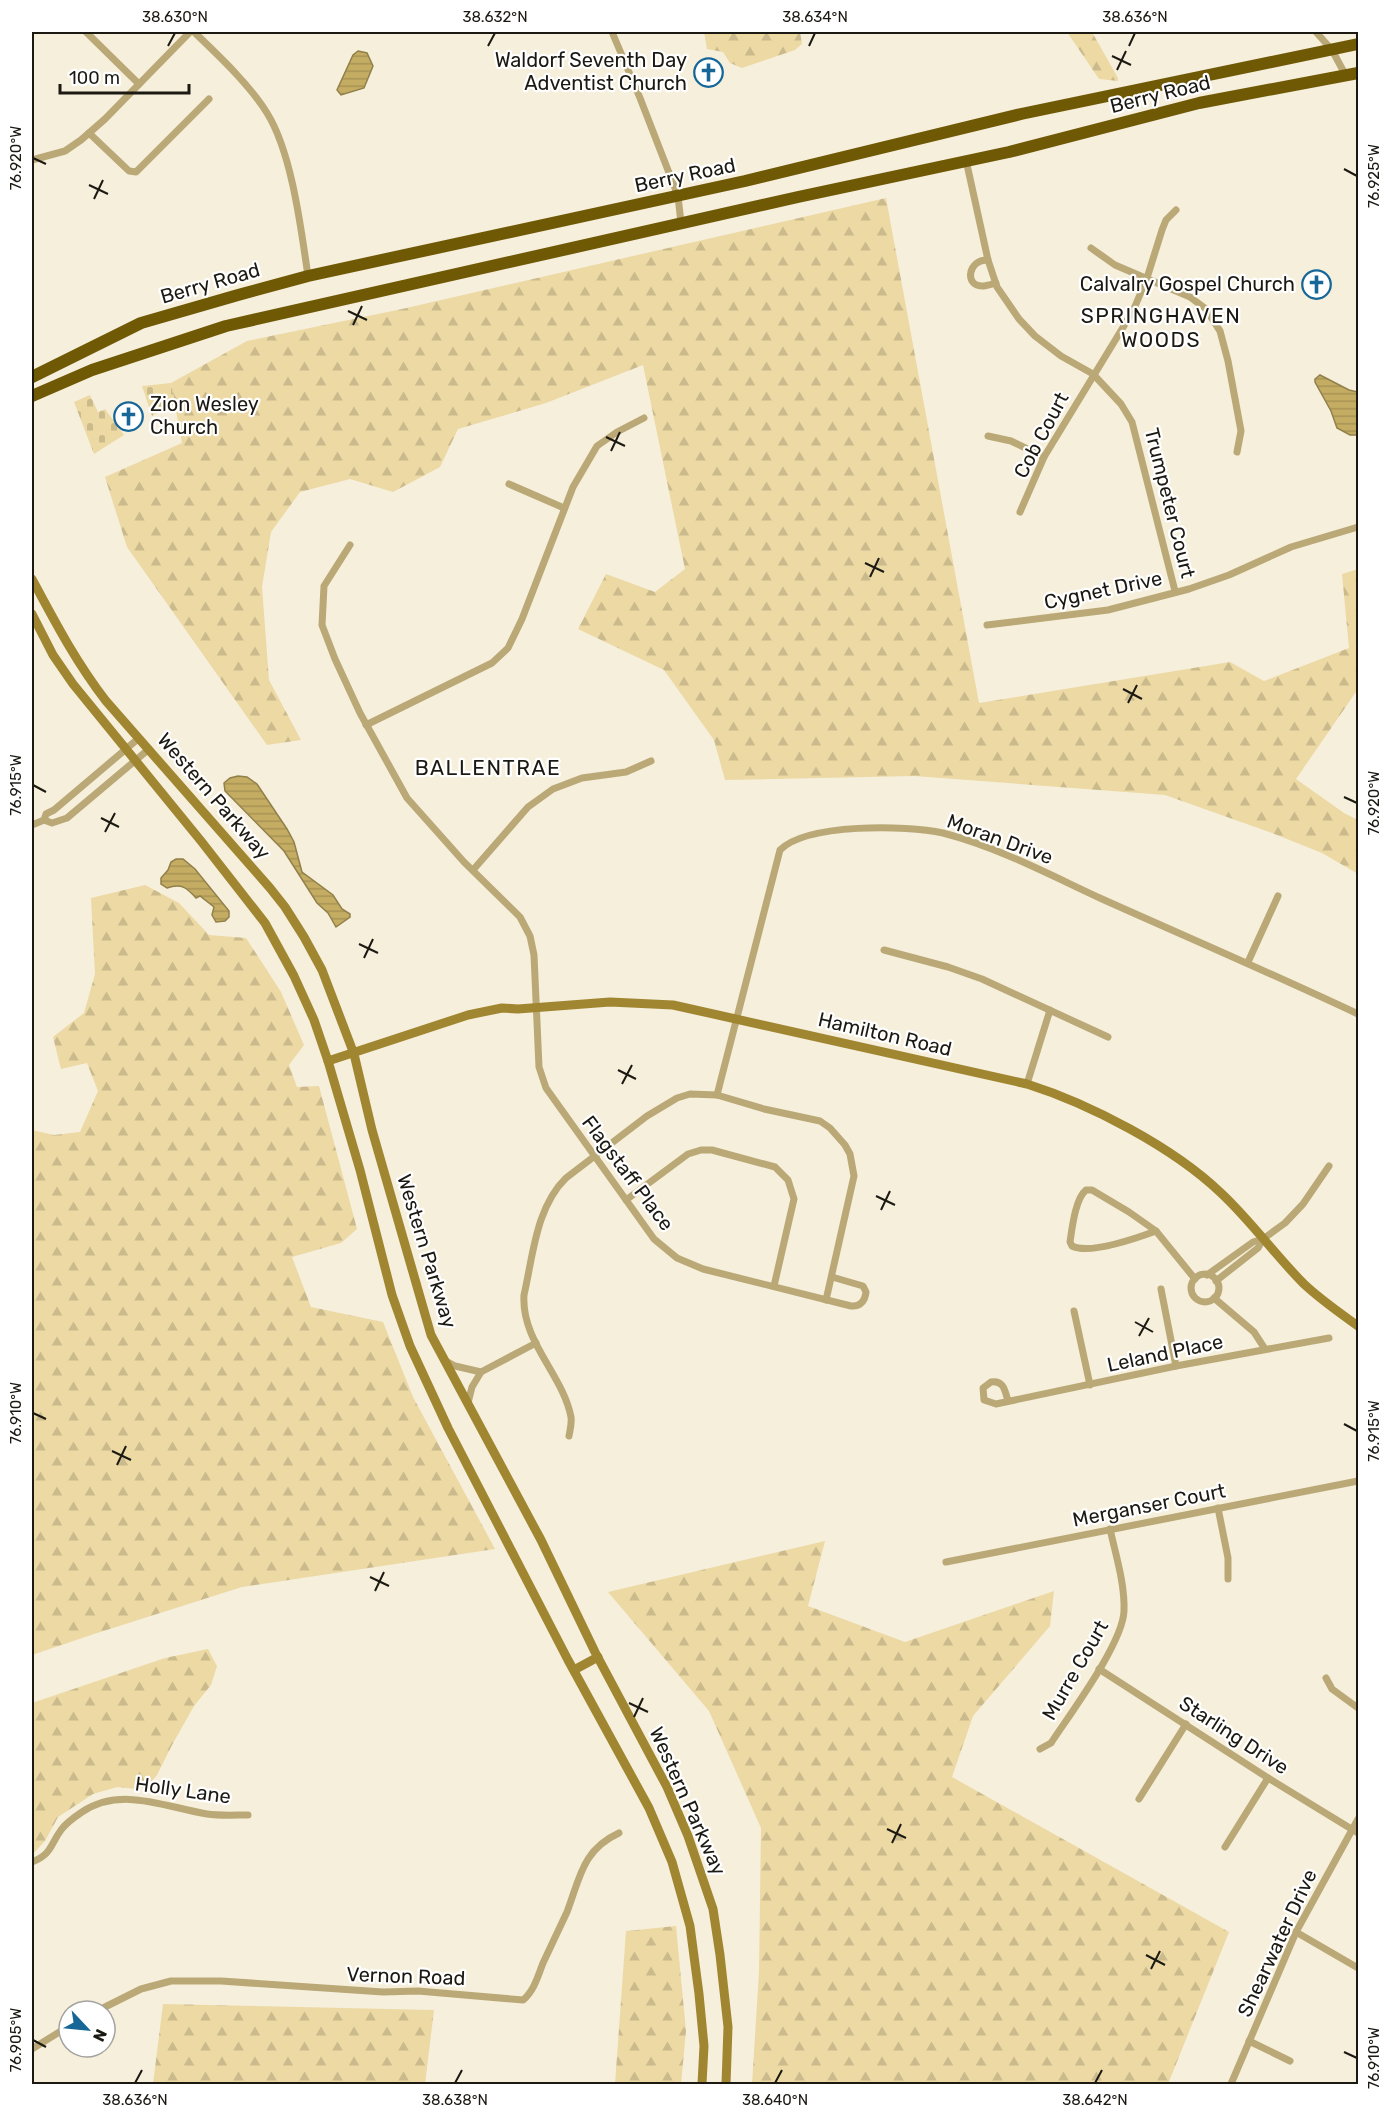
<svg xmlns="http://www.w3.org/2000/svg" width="1390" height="2116" font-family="Rubik,sans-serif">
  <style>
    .forest { fill: url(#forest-firs) }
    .cemetery { fill: url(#cemetery-stones) }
    .water { fill: url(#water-rules); stroke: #91804a; stroke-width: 1.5 }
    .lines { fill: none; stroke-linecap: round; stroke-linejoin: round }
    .street { stroke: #baa976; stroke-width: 7 }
    .secondary { stroke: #a08630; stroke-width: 9 }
    .highway { stroke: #6f5905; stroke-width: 12 }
    .ticks { fill: none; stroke: #1b1912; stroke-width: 2 }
    .labels { text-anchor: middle; stroke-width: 4.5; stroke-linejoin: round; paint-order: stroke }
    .poi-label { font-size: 20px; fill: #1b1912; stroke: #fff; text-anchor: end }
    .street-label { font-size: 20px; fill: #1b1912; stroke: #fff }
    .neighbourhood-label { font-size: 21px; letter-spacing: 1.5px; fill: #1b1912; stroke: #fff }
    .neatline { fill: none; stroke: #1b1912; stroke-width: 2 }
    .ticks-label { font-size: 15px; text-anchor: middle; fill: #1b1912 }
  </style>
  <defs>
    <pattern id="forest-firs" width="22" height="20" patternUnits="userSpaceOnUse" patternTransform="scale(1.5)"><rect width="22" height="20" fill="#ecd9a4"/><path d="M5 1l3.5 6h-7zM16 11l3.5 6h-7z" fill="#caba8c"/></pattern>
    <pattern id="cemetery-stones" width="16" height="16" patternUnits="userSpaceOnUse" patternTransform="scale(1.5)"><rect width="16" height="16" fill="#ecd9a4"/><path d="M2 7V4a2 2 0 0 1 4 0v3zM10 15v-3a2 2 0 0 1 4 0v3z" fill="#caba8c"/></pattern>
    <pattern id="water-rules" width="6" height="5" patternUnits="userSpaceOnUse" patternTransform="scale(1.5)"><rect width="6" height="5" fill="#c4ac62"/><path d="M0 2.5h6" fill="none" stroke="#a89354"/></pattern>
  </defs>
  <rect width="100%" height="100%" fill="#f6efdc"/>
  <g class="forest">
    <polygon points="704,32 800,32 802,44 795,50 742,68 730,63 723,52 707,49"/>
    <polygon points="1067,32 1092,32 1118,78 1118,81 1099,79"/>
    <polygon points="886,198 979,703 1230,662 1264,681 1349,648 1342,574 1358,569 1358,689 1296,779 1344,813 1358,820 1358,874 1322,853 1272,833 1165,795 914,776 725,780 714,740 664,670 578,629 606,574 655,592 685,569 643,365 546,403 458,429 440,467 393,492 350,479 300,492 271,532 262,587 269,680 301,740 267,745 127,547 105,477 182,443 171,383 247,341 402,309"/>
    <polygon points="145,885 179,903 209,935 246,938 281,992 304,1045 289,1065 297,1087 319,1086 357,1229 341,1243 292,1257 311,1307 383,1322 413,1397 495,1549 242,1587 94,1634 32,1655 32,1130 54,1135 80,1132 98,1091 87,1063 61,1069 53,1037 84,1013 95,974 91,898"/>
    <polygon points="825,1541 808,1606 905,1642 1054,1591 1050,1626 973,1716 952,1777 1229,1932 1168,2084 752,2084 759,1972 761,1828 709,1711 608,1592"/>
    <polygon points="208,1649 217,1666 211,1685 194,1706 172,1745 157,1775 147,1787 136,1789 117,1787 93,1794 58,1817 45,1841 32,1855 32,1703 165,1658"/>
    <polygon points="676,1926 686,2031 681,2084 615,2084 626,1931"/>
    <polygon points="163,2004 434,2010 425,2084 153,2084"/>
  </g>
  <g class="cemetery">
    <polygon points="171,383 175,404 152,416 142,386"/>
    <polygon points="90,395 98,412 105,409 124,435 94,454 74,402"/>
  </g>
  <g class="water">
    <polygon points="358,51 367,53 373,66 364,88 341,95 337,90 353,55"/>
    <polygon points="1320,375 1349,390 1358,392 1358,435 1350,435 1337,428 1331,411 1315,382 1315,379"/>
    <polygon points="238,776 247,777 257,784 287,829 294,842 302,872 333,895 342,909 350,914 350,917 336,927 328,913 317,903 284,851 225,791 224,783 230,778"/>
    <path d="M176,859H183L195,869L229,911V917L225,921L216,922L212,915L214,907L200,896L196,898C187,888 182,883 167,888L161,884V878L168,870L171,862Z"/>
  </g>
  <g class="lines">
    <g class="street">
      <polyline points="86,32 139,84"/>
      <path d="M194,32C217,54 250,85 267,113C292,153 301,229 308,276"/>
      <polyline points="612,32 640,98 678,196 681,223"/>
      <polyline points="1316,32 1332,50 1346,76"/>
      <polyline points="89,133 129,171 136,172 209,99"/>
      <polyline points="32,160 65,151 81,140 105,119 190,32"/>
      <polyline points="966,160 988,260 997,287 1019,319 1035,336 1061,356 1093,374 1121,404 1132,422 1175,591"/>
      <polyline points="1091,248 1115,265 1190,297 1206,309 1220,331 1228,361 1241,431 1237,452"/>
      <path d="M988,260C968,259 964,286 982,286C986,286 992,284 996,283"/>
      <polyline points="988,436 1011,441 1044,457"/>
      <polyline points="509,484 564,508"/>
      <polyline points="1020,512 1044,457 1133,311 1147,278 1162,230 1166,220 1176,210"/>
      <path d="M350,545L324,586L322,625L335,659L360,713L407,798L464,862L520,917L530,936L534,955L539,1067L546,1088L654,1239L677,1258L703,1269L851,1306C860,1307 865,1301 866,1292L863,1286L832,1277"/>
      <polyline points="987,625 1108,610 1189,589 1229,575 1291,547 1358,527"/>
      <polyline points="366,725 492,663 508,648 522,619 573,487 597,446 617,432 644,418"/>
      <polyline points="44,820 52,823 67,818 149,749"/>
      <polyline points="32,825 44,820 46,814 54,810 139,738"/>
      <polyline points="473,870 528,807 553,789 582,778 626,772 651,761"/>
      <polyline points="884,950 948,967 982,979 1108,1037"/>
      <polyline points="1248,962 1278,896"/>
      <polyline points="1027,1084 1050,1010"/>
      <path d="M717,1095L780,850C807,823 906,825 943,833C998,847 1050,875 1102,899C1187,937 1273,974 1358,1014"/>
      <path d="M1086,1190H1092L1129,1212L1156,1231C1137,1238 1090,1255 1072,1246L1070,1242C1072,1229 1075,1199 1086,1190Z"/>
      <polyline points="626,1200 688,1154 701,1150 712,1150 775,1167 788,1180 794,1199 774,1286"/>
      <polyline points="1156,1231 1195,1279"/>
      <circle cx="1205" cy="1288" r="14"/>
      <polyline points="1207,1275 1253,1242 1263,1239 1285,1223 1303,1204 1329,1166"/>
      <polyline points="1216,1281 1258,1248 1263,1239"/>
      <polyline points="1161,1289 1176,1366"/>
      <polyline points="1214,1298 1254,1332 1265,1349"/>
      <polyline points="1074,1311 1090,1385"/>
      <polyline points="444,1360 455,1366 481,1372"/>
      <path d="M1008,1401C1005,1391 1004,1380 991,1382L983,1388L984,1400L996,1404L1176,1366L1329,1338"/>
      <polyline points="468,1403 472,1387 481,1372 536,1343"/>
      <path d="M569,1436C570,1430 572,1423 571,1417C563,1375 521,1341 524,1295C533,1256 536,1207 566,1178L647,1116L677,1098L690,1094L717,1095L764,1109L820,1121L830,1128L845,1145L850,1154L854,1176L826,1300"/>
      <polyline points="1218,1508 1228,1558 1228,1579"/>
      <polyline points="946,1562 1358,1481"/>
      <polyline points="1099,1669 1268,1778 1358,1833"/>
      <polyline points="1326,1678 1332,1689 1358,1708"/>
      <path d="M1040,1749L1051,1743C1070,1714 1123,1643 1124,1611C1125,1584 1116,1556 1110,1529"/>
      <polyline points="1139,1799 1186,1724"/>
      <polyline points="1225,1847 1268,1778"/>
      <path d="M32,1862C52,1854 50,1845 61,1830C66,1823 76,1816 82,1812C121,1786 165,1807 207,1814C220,1816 235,1815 248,1815"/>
      <polyline points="1296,1932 1358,1968"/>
      <path d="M97,2011L141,1989L171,1981H221L383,1992L418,1991L523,2000C534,1991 538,1976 543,1963C551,1946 559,1929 567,1912C580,1878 582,1850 619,1833"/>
      <polyline points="1249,2041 1290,2061"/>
      <polyline points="32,2049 69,2026"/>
      <polyline points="1231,2084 1296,1932 1358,1819"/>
    </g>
    <g class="secondary">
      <path d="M32,579C55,622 76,662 106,701L270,888L285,907L304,937L322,970L354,1054L372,1130L431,1335L541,1540L595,1652L667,1787L688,1836L713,1909L720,1955L728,2027L726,2084"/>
      <polyline points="32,614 53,655 73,684 201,841 265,923 294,976 314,1020 328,1061 360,1170 392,1295 410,1346 448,1428 568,1660 649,1808 672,1862 690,1926 699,1994 704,2046 702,2084"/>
      <path d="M328,1061L468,1015L502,1008L518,1009L610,1002L673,1005L1027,1084C1090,1104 1173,1147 1221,1193C1251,1221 1275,1255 1304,1284C1321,1300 1340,1313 1358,1326"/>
      <polyline points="574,1670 598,1657"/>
    </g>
    <g class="highway">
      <polyline points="32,377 141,323 238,295 308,276 745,181 1021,114 1358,44"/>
      <polyline points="32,396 92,370 226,326 798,197 1009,152 1199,103 1358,73"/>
    </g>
  </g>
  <path class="ticks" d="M168,46L175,33M488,46L495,33M809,46L815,33M1129,46L1135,33M1112,56L1131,65M1117,70L1126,51M33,158L46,164M1344,169L1357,176M89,185L108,194M94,199L103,180M348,311L367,320M353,325L362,306M606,437L625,446M611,451L620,432M865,563L884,572M870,577L879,558M1123,689L1142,699M1128,703L1137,685M33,785L46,792M1344,797L1357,803M101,818L119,827M105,832L115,813M359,944L378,953M364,958L373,939M618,1070L636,1079M622,1084L632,1065M876,1196L895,1205M881,1210L890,1191M1135,1322L1153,1332M1139,1336L1149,1318M33,1413L46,1419M1344,1424L1357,1431M112,1451L131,1460M117,1465L126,1446M370,1577L389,1586M375,1591L384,1572M629,1703L648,1712M634,1717L643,1698M887,1829L906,1838M892,1843L901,1824M1146,1955L1165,1965M1151,1969L1160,1951M33,2040L46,2047M1344,2052L1357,2058M135,2083L142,2070M455,2083L462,2070M775,2083L782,2070M1095,2083L1102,2070"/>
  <defs>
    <symbol id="church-ring" viewBox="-11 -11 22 22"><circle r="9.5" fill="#fff" stroke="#176698" stroke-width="1.5"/><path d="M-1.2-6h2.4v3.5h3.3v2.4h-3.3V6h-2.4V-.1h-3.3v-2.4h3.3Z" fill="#176698"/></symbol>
  </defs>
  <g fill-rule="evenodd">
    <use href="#church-ring" x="692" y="56" width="33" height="33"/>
    <use href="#church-ring" x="1300" y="268" width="33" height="33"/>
    <use href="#church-ring" x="112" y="400" width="33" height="33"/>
  </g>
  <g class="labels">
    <g class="poi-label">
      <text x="687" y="67">Waldorf Seventh Day<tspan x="687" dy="23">Adventist Church</tspan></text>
      <text x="1295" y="291">Calvalry Gospel Church</text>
      <text x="150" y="411" text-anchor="start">Zion Wesley<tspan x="150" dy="23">Church</tspan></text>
    </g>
    <g class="street-label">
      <text transform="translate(1160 94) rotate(-14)" y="7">Berry Road</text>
      <text transform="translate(685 175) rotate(-12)" y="7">Berry Road</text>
      <text transform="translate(210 283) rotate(-16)" y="7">Berry Road</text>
      <text transform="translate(1041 435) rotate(-62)" y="7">Cob Court</text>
      <text transform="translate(1170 503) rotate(76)" y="7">Trumpeter Court</text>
      <text transform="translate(1103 590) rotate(-12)" y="7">Cygnet Drive</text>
      <text transform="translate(214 796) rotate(49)" y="7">Western Parkway</text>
      <text transform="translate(1000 839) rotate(20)" y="7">Moran Drive</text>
      <text transform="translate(885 1034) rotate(13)" y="7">Hamilton Road</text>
      <text transform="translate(628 1173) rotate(53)" y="7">Flagstaff Place</text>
      <text transform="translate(427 1251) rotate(73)" y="7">Western Parkway</text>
      <text transform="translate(1165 1353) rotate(-12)" y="7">Leland Place</text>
      <text transform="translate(1149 1505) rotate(-11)" y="7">Merganser Court</text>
      <text transform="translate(1075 1670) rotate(-60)" y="7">Murre Court</text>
      <text transform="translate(1234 1735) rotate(33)" y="7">Starling Drive</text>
      <text transform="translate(183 1790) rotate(8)" y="7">Holly Lane</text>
      <text transform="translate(688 1801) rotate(66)" y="7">Western Parkway</text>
      <text transform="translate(1277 1943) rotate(-65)" y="7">Shearwater Drive</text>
      <text transform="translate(406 1976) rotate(2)" y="7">Vernon Road</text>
    </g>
    <g class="neighbourhood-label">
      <text x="1161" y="323">SPRINGHAVEN<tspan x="1161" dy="24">WOODS</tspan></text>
      <text x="488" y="775">BALLENTRAE</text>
    </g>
  </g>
  <rect width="1390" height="2116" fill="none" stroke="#ffffff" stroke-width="66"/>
  <g transform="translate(87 2029) rotate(116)"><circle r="28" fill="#ffffff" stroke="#a4a3a0" stroke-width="1.5"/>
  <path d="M0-4.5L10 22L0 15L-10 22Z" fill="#176698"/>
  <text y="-9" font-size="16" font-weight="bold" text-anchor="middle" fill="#1b1912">N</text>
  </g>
  <path d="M60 84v9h129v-9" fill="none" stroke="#1b1912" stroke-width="3"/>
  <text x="69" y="84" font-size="18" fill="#1b1912" stroke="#ffffff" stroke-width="4.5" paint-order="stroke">100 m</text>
  <rect x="33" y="33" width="1324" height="2050" class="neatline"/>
  <g class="ticks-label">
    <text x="175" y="22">38.630°N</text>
    <text x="495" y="22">38.632°N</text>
    <text x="815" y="22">38.634°N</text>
    <text x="1135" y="22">38.636°N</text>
    <text transform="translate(16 158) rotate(-90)" y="5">76.920°W</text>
    <text transform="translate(1374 176) rotate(-90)" y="5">76.925°W</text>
    <text transform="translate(16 785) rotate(-90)" y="5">76.915°W</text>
    <text transform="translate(1374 803) rotate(-90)" y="5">76.920°W</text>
    <text transform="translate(16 1413) rotate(-90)" y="5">76.910°W</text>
    <text transform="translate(1374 1431) rotate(-90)" y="5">76.915°W</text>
    <text transform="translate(16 2040) rotate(-90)" y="5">76.905°W</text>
    <text transform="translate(1374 2058) rotate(-90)" y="5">76.910°W</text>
    <text x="135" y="2105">38.636°N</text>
    <text x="455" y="2105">38.638°N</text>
    <text x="775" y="2105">38.640°N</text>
    <text x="1095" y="2105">38.642°N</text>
  </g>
</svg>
